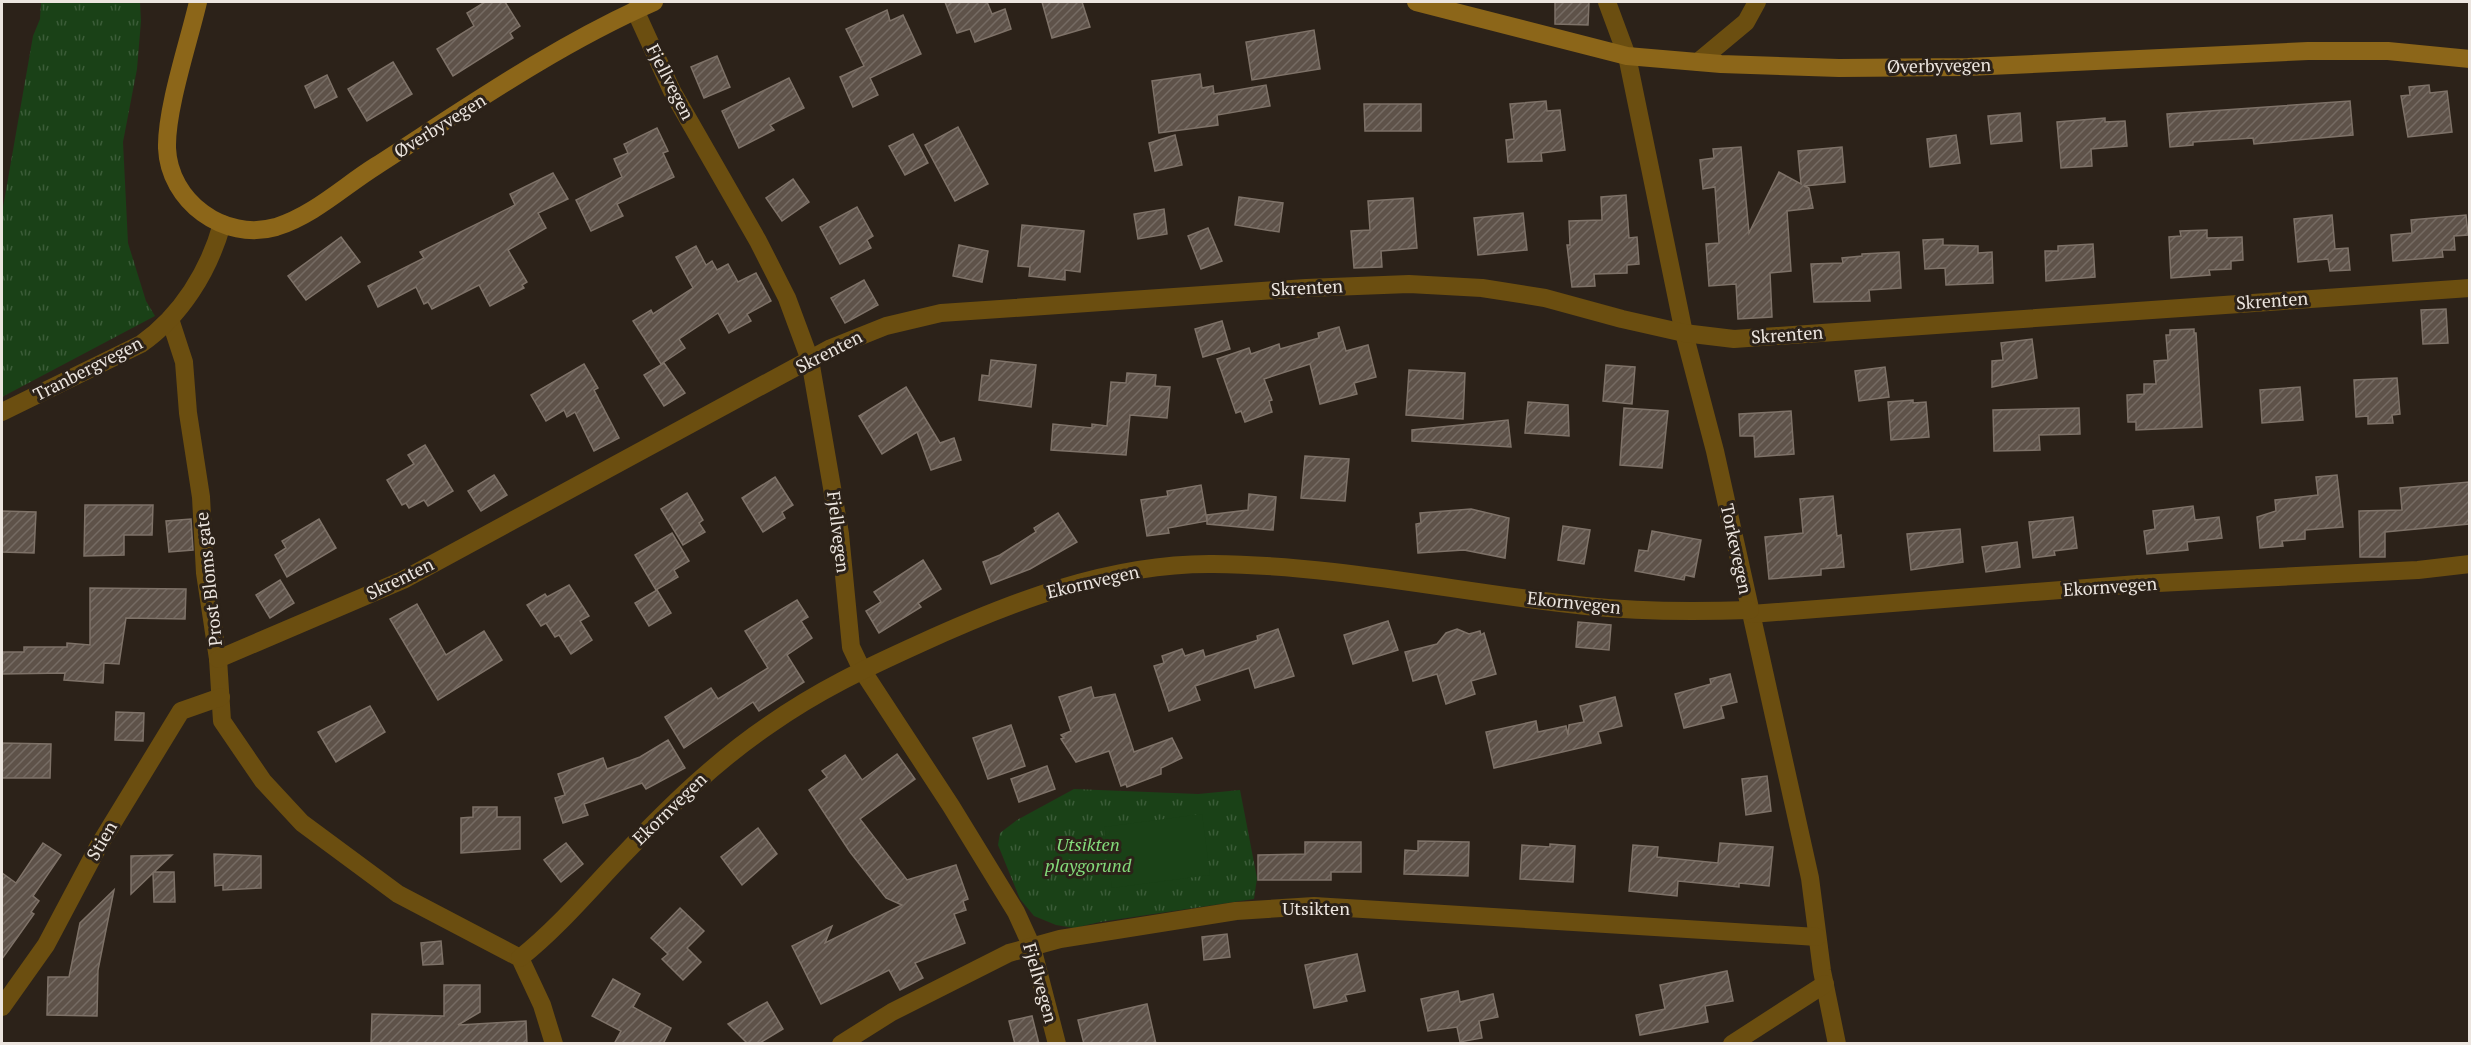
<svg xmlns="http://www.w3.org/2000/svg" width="2471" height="1045" font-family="'PT Serif',serif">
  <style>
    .grass { fill: url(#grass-tufts) }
    .pitch { fill: #1a4117 }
    .building { fill: url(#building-hatch); stroke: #7e7268; stroke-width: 1.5 }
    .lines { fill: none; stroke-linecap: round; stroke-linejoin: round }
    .minor { stroke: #6b4e10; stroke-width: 18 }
    .secondary { stroke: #8c6619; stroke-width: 18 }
    .labels { text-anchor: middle; stroke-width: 6; stroke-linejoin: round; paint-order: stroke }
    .street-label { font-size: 18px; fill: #ece5df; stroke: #2c2219 }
    .park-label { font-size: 18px; font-style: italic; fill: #84dc7b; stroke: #2c2219 }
  </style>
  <defs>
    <pattern id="grass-tufts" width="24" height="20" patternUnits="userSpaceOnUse" patternTransform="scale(1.5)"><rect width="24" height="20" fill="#1a4117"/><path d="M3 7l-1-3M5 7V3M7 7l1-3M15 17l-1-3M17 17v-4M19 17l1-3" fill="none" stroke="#3b5c38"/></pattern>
    <pattern id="building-hatch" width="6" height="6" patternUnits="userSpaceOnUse" patternTransform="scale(1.5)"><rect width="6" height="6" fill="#5e5249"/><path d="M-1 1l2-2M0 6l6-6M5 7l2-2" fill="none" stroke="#756b63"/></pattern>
  </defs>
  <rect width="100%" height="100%" fill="#2c2219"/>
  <g class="grass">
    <polygon points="41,2 140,2 141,21 137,69 123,142 128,243 146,301 155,316 2,397 2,213 33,36 40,19"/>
    <polygon points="1074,789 1198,794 1240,790 1257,878 1254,899 1100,922 1074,928 1056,925 1034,916 1020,899 998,845 1000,833 1017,820"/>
  </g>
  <polygon class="pitch" points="1202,814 1210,875 1112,888 1104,827"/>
  <g class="building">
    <polygon points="485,2 505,2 520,26 510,33 513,38 453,76 437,49 474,26 467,13"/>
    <polygon points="945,2 987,2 992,14 1005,9 1011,29 975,42 970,29 957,33"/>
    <polygon points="1042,2 1082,2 1090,27 1052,38"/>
    <polygon points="1555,2 1589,2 1588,25 1555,24"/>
    <polygon points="887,10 890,21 903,15 921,54 870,78 878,95 853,107 840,77 864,66 846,29"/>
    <polygon points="1314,30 1320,69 1252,80 1246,42"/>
    <polygon points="717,56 730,87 704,98 691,67"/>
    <polygon points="393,62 412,94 367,121 348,89"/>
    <polygon points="1200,74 1202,88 1213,86 1214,94 1266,85 1270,106 1217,115 1218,125 1159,133 1152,81"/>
    <polygon points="327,75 337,97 315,108 305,86"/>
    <polygon points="789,78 804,108 770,125 774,130 739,148 722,111"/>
    <polygon points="2429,85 2430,93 2447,91 2452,132 2408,137 2401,96 2410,95 2409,87"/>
    <polygon points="1546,101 1547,111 1560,110 1565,150 1541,153 1542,161 1508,162 1506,140 1514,139 1510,104"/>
    <polygon points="2350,101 2353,135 2254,144 2253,138 2193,142 2193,145 2170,147 2167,114"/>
    <polygon points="1364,104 1421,104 1421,131 1365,131"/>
    <polygon points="2020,113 2022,141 1991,144 1988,116"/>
    <polygon points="2105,118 2105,122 2125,121 2127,146 2091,149 2092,166 2061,168 2057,122"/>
    <polygon points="958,127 988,184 955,201 925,145"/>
    <polygon points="657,128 668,151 663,153 674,177 617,204 623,216 591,231 576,200 622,177 614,159 628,153 624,144"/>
    <polygon points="913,134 928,163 905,175 889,146"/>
    <polygon points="1175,135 1182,165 1155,171 1149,143"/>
    <polygon points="1956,135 1960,163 1930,167 1927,139"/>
    <polygon points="1741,147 1749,233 1779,172 1801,184 1798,151 1842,147 1845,182 1804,186 1809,188 1813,208 1787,211 1791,271 1770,273 1772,317 1738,319 1736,284 1709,286 1706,244 1719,243 1715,187 1703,189 1700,160 1714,158 1713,149"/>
    <polygon points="553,173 568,199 538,213 546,228 508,250 527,282 522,285 524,288 490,306 479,285 432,309 428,302 424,304 416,287 378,307 368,286 424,258 420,252 515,205 510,194"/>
    <polygon points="793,179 809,202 782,221 766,198"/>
    <polygon points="1626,195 1629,238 1637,237 1639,264 1627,265 1627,273 1594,274 1595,286 1572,287 1567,245 1570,245 1569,221 1602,220 1601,197"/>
    <polygon points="1239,197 1283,203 1279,232 1235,225"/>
    <polygon points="1413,198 1417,248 1381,251 1382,267 1354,268 1351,231 1370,230 1368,201"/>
    <polygon points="857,207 873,236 867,240 871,248 840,264 820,227"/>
    <polygon points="1164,209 1167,234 1138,239 1134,214"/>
    <polygon points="1523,213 1527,250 1478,255 1474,218"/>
    <polygon points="2332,215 2335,249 2348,248 2350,270 2330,271 2328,259 2298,262 2294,219"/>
    <polygon points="2466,215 2468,235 2454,236 2455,250 2442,250 2443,257 2393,261 2391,235 2412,233 2411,220"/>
    <polygon points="1022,225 1084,231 1080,272 1065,270 1065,280 1029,276 1030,267 1018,266"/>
    <polygon points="1208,228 1222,261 1201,269 1188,236"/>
    <polygon points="2207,230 2207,238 2242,237 2243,260 2231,261 2231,269 2209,270 2210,275 2171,278 2169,237 2181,236 2180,231"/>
    <polygon points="341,237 360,262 306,300 288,276"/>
    <polygon points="1943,239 1943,245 1978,246 1978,253 1992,252 1993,283 1946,285 1945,268 1925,269 1923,240"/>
    <polygon points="2093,244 2095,277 2046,281 2045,251 2058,251 2058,246"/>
    <polygon points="959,245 988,251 982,282 953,276"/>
    <polygon points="696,246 706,265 712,261 717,270 728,264 738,282 756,273 771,301 747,314 751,321 729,333 718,313 679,339 685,348 661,364 633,321 651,310 653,314 693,288 676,257"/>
    <polygon points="1899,252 1901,288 1869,290 1870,301 1814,302 1811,264 1843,263 1842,258 1862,256 1862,254"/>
    <polygon points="864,280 878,305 845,323 831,298"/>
    <polygon points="2446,309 2448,343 2423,344 2421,310"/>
    <polygon points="1222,321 1230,349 1203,357 1195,329"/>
    <polygon points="1339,327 1346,351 1368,345 1376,377 1354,383 1357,394 1320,404 1310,364 1264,379 1272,400 1269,401 1272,412 1245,422 1241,411 1236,413 1217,359 1249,348 1251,354 1279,344 1280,349 1319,338 1318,333"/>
    <polygon points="2194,329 2194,333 2196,333 2202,427 2136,430 2136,422 2128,422 2127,395 2144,394 2144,384 2156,384 2154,361 2168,360 2166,335 2170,335 2170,330"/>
    <polygon points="2032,339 2037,378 1992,387 1992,361 2003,360 2001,343"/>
    <polygon points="991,360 1036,365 1031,407 979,400 982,375 989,376"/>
    <polygon points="664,363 685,393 664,406 644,375"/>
    <polygon points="584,364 598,388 594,390 619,438 594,451 575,412 567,417 564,410 546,421 531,395"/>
    <polygon points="1606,365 1635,367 1632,404 1603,401"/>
    <polygon points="1885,367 1889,397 1859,401 1855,371"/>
    <polygon points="1409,370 1465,373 1463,419 1406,415"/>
    <polygon points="1127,373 1156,375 1155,386 1170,387 1167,418 1130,415 1126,455 1051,450 1053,424 1092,428 1092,424 1107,426 1111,382 1126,383"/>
    <polygon points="2397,378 2400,414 2392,415 2393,423 2368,424 2368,416 2356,417 2354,380"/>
    <polygon points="906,387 940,443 954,438 961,460 931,470 917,432 882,454 859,416"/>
    <polygon points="2300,387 2303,420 2262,423 2260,390"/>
    <polygon points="1913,400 1913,403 1926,402 1929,437 1891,440 1888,402"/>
    <polygon points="1528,402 1568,405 1569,436 1525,433"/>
    <polygon points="1624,408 1668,411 1662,468 1620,465"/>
    <polygon points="2079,408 2080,434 2039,435 2040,450 1994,451 1993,410"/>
    <polygon points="1791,411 1794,454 1755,457 1754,436 1740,436 1739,414"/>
    <polygon points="1508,420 1511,447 1412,441 1412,430"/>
    <polygon points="425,445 453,491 428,506 424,500 409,508 406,503 402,505 387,480 414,464 408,455"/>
    <polygon points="1305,456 1349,459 1345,501 1301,498"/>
    <polygon points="494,475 507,495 481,511 468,491"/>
    <polygon points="2337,475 2343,527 2305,530 2305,539 2282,541 2283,546 2260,548 2257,517 2276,511 2275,500 2318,495 2316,477"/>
    <polygon points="775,477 793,505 782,512 785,518 763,532 742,498"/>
    <polygon points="2469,482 2469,524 2385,532 2385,557 2360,557 2359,511 2402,510 2400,488"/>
    <polygon points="1201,485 1207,521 1168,528 1169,533 1147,536 1141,500 1168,496 1167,491"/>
    <polygon points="687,493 703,520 699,523 705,532 683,545 661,509"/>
    <polygon points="1249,494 1276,497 1273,530 1207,524 1207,515 1248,510"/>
    <polygon points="1833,496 1837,536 1841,535 1844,567 1821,569 1821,575 1769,579 1765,537 1803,533 1800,499"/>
    <polygon points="85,505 153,505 152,535 124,535 124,555 84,556"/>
    <polygon points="2193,506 2195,520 2219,517 2222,538 2187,542 2188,550 2147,554 2144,531 2155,529 2153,511"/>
    <polygon points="1471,509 1509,518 1505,558 1464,550 1418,553 1416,524 1421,523 1420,513"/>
    <polygon points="2,511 36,512 34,553 2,552"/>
    <polygon points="1058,513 1077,542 1030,569 991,584 983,562 1000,555 1036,532 1034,528"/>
    <polygon points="2073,517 2077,548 2054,551 2055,555 2033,558 2029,522"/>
    <polygon points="191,519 193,550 169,552 166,521"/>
    <polygon points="319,519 336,548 287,577 275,555 286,548 282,541"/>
    <polygon points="1563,526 1590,530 1584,564 1558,560"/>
    <polygon points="1960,529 1963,562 1911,570 1907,534"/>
    <polygon points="1652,531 1701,540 1694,577 1685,575 1684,580 1635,571 1639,550 1648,551"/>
    <polygon points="672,533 689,561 674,570 678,577 656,590 635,555"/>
    <polygon points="2017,542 2020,567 1986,572 1982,547"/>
    <polygon points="923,560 941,589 918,603 921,607 879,633 866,611 881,602 874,592"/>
    <polygon points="280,580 294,603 270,618 256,595"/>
    <polygon points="569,585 589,616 580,621 592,640 571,654 559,635 555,637 546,623 541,626 527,605 545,594 547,597"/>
    <polygon points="90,588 186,589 185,619 126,618 119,664 104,663 103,683 64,680 65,673 2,674 2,652 24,652 24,647 67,647 67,643 90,645"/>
    <polygon points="657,590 671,613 649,626 635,603"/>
    <polygon points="797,600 808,617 801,621 812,638 787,655 804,682 759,711 753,702 684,748 665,717 711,688 718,699 768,668 745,631"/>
    <polygon points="417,604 446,655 484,631 502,660 438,700 390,619"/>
    <polygon points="1388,621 1398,650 1353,664 1344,635"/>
    <polygon points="1578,622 1611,625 1609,650 1576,647"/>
    <polygon points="1278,629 1294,676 1255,688 1249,668 1195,686 1200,700 1169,711 1154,666 1164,663 1162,656 1182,649 1185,656 1203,650 1205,657 1258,640 1257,636"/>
    <polygon points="1457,629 1469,634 1480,631 1481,635 1484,633 1496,674 1471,681 1475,694 1446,704 1437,674 1413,681 1405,652 1437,644 1446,633"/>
    <polygon points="1730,674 1737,702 1721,706 1724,718 1684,728 1675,694 1711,684 1710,679"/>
    <polygon points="1091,687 1094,698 1115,694 1134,752 1172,738 1182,758 1161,768 1161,774 1127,787 1126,784 1121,786 1109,751 1076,762 1061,739 1064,738 1061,735 1071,731 1059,697"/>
    <polygon points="1615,697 1622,726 1598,732 1601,743 1494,768 1486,732 1536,721 1538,732 1566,726 1568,735 1569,725 1584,722 1580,706"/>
    <polygon points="370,706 385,732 336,762 318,732"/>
    <polygon points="116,712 144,713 143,741 115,740"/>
    <polygon points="1011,725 1025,766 988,779 973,738"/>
    <polygon points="668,740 685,768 646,789 642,783 584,804 588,815 563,823 555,798 565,795 558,774 603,758 607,769 640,757"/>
    <polygon points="2,743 51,744 50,778 2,778"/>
    <polygon points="897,754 915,779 860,819 907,880 956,865 968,899 963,901 966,910 954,914 965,943 915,963 923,978 900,990 889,970 821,1004 792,946 832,926 825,943 902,905 886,898 850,852 809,790 827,777 822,771 845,755 862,780"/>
    <polygon points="1047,766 1055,789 1019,802 1011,779"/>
    <polygon points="1767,776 1771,811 1746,815 1742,779"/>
    <polygon points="473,807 497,807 497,817 520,817 520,849 461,853 461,818 473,817"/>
    <polygon points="758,828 777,854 742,885 721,857"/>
    <polygon points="1418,841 1469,842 1468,876 1404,874 1405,850 1418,851"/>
    <polygon points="1305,842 1361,842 1361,872 1331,872 1331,880 1258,880 1258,855 1305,854"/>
    <polygon points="43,843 61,855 33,896 39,901 31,912 34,914 2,959 2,873 16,883"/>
    <polygon points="566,843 583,864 561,882 544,860"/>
    <polygon points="1720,843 1773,847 1769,886 1739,883 1739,887 1678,881 1677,896 1629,891 1633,845 1658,847 1657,857 1718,863"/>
    <polygon points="1550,844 1575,846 1573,882 1520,879 1522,845 1550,847"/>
    <polygon points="214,854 261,856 261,888 223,890 223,885 215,886"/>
    <polygon points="172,855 154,872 174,872 175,902 154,902 153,873 131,894 131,856"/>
    <polygon points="114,890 98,970 97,1016 47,1015 48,977 69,977 80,923"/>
    <polygon points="680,908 704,931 687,948 701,962 683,980 662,959 668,954 651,938"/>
    <polygon points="1227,934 1230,957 1204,960 1202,937"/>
    <polygon points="441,941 443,964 423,965 421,943"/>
    <polygon points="1357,954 1365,991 1345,995 1347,1001 1314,1008 1305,965"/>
    <polygon points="1727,971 1733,1001 1705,1006 1708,1022 1640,1035 1636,1015 1665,1009 1660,985"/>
    <polygon points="613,979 640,994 633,1007 671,1028 663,1044 614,1044 621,1031 592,1016"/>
    <polygon points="444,985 480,985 480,1012 458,1025 526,1021 527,1044 371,1044 372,1014 444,1016"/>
    <polygon points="1458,991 1460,1002 1493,994 1498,1017 1479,1021 1482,1038 1460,1042 1457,1027 1428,1031 1421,999"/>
    <polygon points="767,1002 783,1029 758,1044 748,1044 728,1024"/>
    <polygon points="1147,1004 1156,1044 1084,1044 1078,1020"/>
    <polygon points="1032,1016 1039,1044 1015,1044 1009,1021"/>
  </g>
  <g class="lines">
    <g class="minor">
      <polyline points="1607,2 1627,56 1684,333 1715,451 1810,878 1822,971 1837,1044"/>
      <polyline points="635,10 672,91 758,241 787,298 810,360 840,534 851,647 862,670 951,806 1016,912 1032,947 1057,1044"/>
      <polyline points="1698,62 1746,22 1757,2"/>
      <polyline points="170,319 184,362 188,413 201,497 205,573 218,659 222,721 263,781 302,823 398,894 520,958 542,1005 554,1044"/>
      <path d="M2,412L141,344C181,316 209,271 222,224"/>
      <polyline points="1751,614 2138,584 2418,570 2470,564"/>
      <polyline points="218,659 403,580 831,348 886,326 941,313 1306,288 1409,284 1482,288 1545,298 1622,319 1684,333 1734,339 2470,288"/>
      <path d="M520,958C560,926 591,888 626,852C670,806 716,761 769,725C819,690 864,669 919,644C1011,602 1110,563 1213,564C1338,565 1462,593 1586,606C1641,612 1695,612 1750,610"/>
      <polyline points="2,1007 46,945 98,847 181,711 221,697"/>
      <polyline points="841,1044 892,1012 1009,953 1060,939 1236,911 1314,906 1817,937"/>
      <polyline points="1732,1044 1825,984"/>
    </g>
    <g class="secondary">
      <path d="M198,2C189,41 166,109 167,148C169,201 224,242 276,227C314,215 344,186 376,166C466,108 556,45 654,2"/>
      <polyline points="1416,2 1627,56 1721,64 1839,68 1968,67 2308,51 2388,51 2470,59"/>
    </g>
  </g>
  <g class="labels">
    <g class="street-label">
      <text transform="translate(1939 66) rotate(-1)" y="6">Øverbyvegen</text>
      <text transform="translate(670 82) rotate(63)" y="6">Fjellvegen</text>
      <text transform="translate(440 126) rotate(-32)" y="6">Øverbyvegen</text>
      <text transform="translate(1307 288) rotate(-3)" y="6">Skrenten</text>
      <text transform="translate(2272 301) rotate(-4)" y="6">Skrenten</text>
      <text transform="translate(1787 335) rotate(-4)" y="6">Skrenten</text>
      <text transform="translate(829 352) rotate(-27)" y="6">Skrenten</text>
      <text transform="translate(88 369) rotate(-27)" y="6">Tranbergvegen</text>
      <text transform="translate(838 532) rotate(83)" y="6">Fjellvegen</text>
      <text transform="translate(1736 549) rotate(78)" y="6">Torkevegen</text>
      <text transform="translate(209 579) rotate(-96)" y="6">Prost Bloms gate</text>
      <text transform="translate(400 579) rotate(-26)" y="6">Skrenten</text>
      <text transform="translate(1093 582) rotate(-13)" y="6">Ekornvegen</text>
      <text transform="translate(2110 587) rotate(-4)" y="6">Ekornvegen</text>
      <text transform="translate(1574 603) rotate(6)" y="6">Ekornvegen</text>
      <text transform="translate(670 809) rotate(-44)" y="6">Ekornvegen</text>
      <text transform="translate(102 841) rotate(-60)" y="6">Stien</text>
      <text x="1316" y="915">Utsikten</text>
      <text transform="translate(1040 983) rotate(74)" y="6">Fjellvegen</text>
    </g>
    <g class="park-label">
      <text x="1088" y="851">Utsikten<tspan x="1088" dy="21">playgorund</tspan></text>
    </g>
  </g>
  <rect width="2471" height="1045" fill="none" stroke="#ece5df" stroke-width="6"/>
</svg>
